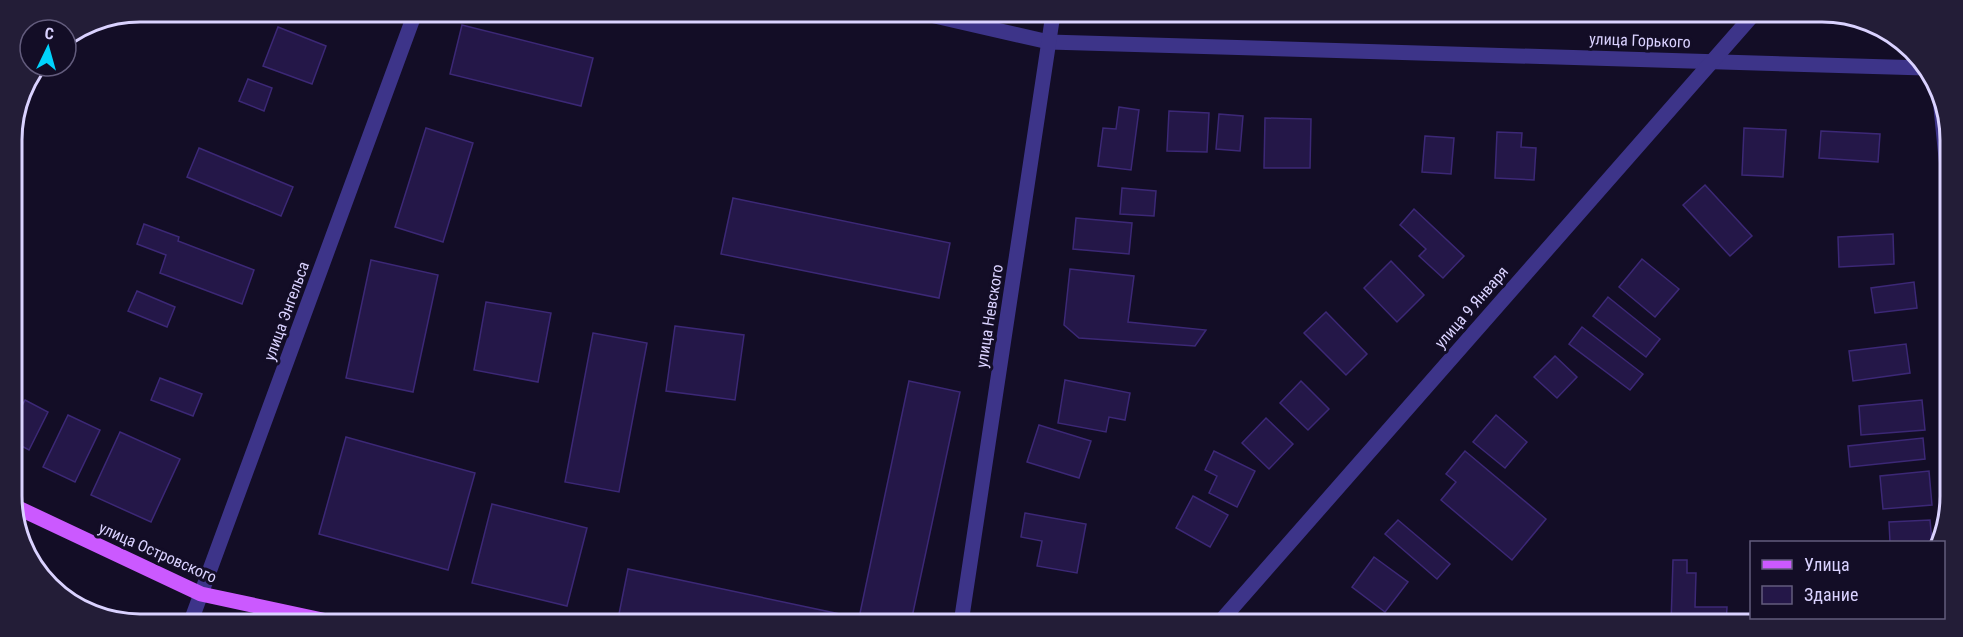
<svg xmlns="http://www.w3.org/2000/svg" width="1963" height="637" font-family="'Roboto Condensed',sans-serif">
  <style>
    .building { fill: #241748; stroke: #3c2876; stroke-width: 1.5 }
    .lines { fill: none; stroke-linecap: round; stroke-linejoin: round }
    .street { stroke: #3d3489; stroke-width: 15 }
    .primary { stroke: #cb59ff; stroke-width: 15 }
    .labels { text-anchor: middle; stroke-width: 6; stroke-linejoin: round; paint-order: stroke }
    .street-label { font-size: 16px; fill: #dad2ff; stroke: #130d26 }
    .rim { fill: none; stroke: #dad2ff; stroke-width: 3 }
  </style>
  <rect width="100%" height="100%" fill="#130d26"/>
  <g class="building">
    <polygon points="462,25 593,58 581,106 450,74"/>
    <polygon points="278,27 326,46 312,84 263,66"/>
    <polygon points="248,79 272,88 264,111 239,101"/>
    <polygon points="1119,107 1139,110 1131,170 1098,166 1103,128 1116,129"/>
    <polygon points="1169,111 1209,113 1207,152 1167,151"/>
    <polygon points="1219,114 1243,116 1240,151 1216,149"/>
    <polygon points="1265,118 1311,119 1310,168 1264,168"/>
    <polygon points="426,128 473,143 443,242 395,227"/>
    <polygon points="1744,128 1786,130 1783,177 1742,175"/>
    <polygon points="1821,131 1880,134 1878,162 1819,158"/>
    <polygon points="1497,132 1522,133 1521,147 1536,148 1534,180 1495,178"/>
    <polygon points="1425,136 1454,138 1451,174 1422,172"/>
    <polygon points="199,148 293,187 281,216 187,177"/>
    <polygon points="1705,185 1752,236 1730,256 1683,205"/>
    <polygon points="1122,188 1156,191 1154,216 1120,214"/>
    <polygon points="733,198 950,243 939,298 721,254"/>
    <polygon points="1414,209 1464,256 1443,278 1419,256 1426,249 1400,225"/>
    <polygon points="1076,218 1132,223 1129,254 1073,249"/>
    <polygon points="144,224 179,237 178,241 254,270 242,304 160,273 166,255 137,244"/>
    <polygon points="1893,234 1894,264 1839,267 1838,237"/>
    <polygon points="1642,259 1679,289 1655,317 1619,287"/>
    <polygon points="371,260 438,275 413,392 346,378"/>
    <polygon points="1391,261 1424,295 1397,322 1364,288"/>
    <polygon points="1070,269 1134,276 1128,322 1206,330 1195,346 1079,338 1064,325"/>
    <polygon points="1914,282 1917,308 1875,313 1871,288"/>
    <polygon points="137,291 175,307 167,327 128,311"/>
    <polygon points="1608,297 1660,339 1646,357 1593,316"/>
    <polygon points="486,302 551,313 538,382 474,370"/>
    <polygon points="1326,312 1367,354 1346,375 1304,333"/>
    <polygon points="675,326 744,335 735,400 666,391"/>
    <polygon points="1582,327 1643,374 1630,390 1569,344"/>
    <polygon points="593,333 647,343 619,492 565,482"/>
    <polygon points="1906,344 1910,373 1853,381 1849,351"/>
    <polygon points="1555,356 1577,377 1557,398 1534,377"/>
    <polygon points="160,378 202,394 193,416 151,400"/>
    <polygon points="1065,380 1130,393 1125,420 1109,417 1106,432 1058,423"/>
    <polygon points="909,381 960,392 911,622 656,622 619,614 628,569 859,618"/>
    <polygon points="1301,381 1329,409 1308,430 1280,403"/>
    <polygon points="25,400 48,412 29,450 14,442 14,422"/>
    <polygon points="1922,400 1925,430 1861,435 1859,406"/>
    <polygon points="68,415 100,430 75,482 43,467"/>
    <polygon points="1496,415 1527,442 1505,468 1473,442"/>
    <polygon points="1266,418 1293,444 1269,469 1242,443"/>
    <polygon points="1039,425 1091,441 1079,478 1027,462"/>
    <polygon points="120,432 180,459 151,522 91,495"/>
    <polygon points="346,437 475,473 448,570 319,534"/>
    <polygon points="1923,438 1925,459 1850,467 1848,446"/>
    <polygon points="1214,451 1255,471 1237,507 1209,493 1217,476 1205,470"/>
    <polygon points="1465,451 1546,519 1512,560 1441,500 1456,482 1446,474"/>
    <polygon points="1929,471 1932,505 1883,509 1880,476"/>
    <polygon points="1193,496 1228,515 1210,547 1176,528"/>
    <polygon points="492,504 587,528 567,606 472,583"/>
    <polygon points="1025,513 1086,524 1077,573 1037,566 1042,541 1021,537"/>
    <polygon points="1398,520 1450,564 1437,579 1385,534"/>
    <polygon points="1930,520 1932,542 1890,542 1889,522"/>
    <polygon points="1374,557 1408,582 1385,612 1352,587"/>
    <polygon points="1673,560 1687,560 1687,573 1696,573 1695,607 1727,607 1726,624 1671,624"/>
  </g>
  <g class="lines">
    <g class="street">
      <polyline points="926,14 1049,42 1925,68"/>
      <polyline points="1940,98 1948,178"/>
      <polyline points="191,621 415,13"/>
      <polyline points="961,623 1053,14"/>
      <polyline points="1219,623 1752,16"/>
    </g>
    <polyline class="primary" points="14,506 201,594 327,621"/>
  </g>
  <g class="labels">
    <g class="street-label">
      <text transform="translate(1640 40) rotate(2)" y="6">улица Горького</text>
      <text transform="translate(1471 307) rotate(-49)" y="6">улица 9 Января</text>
      <text transform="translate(286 311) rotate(-70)" y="6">улица Энгельса</text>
      <text transform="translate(989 316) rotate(-81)" y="6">улица Невского</text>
      <text transform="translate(158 552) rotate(24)" y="6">улица Островского</text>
    </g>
  </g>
  <path d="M0 0H1963V637H0ZM140 22H1822A118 118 0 0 1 1940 140V496A118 118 0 0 1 1822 614H140A118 118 0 0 1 22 496V140A118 118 0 0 1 140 22Z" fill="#231d37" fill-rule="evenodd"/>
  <path class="rim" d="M140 22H1822A118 118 0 0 1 1940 140V496A118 118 0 0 1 1822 614H140A118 118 0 0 1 22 496V140A118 118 0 0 1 140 22Z"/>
  <rect x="1750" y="541" width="195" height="78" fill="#130d26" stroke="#635c7d" stroke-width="1.5"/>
  <rect x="1762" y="560" width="30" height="9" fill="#cb59ff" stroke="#635c7d" stroke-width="1.5"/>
  <text x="1804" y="571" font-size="18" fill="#dad2ff">Улица</text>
  <rect x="1762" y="586" width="30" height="18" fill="#241748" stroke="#635c7d" stroke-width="1.5"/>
  <text x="1804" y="601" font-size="18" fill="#dad2ff">Здание</text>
  <g transform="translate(48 48) rotate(5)"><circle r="28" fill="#130d26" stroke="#635c7d" stroke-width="1.5"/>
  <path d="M0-4.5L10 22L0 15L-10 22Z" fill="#00d3fd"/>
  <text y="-9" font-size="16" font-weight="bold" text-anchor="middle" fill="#dad2ff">С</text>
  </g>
</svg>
